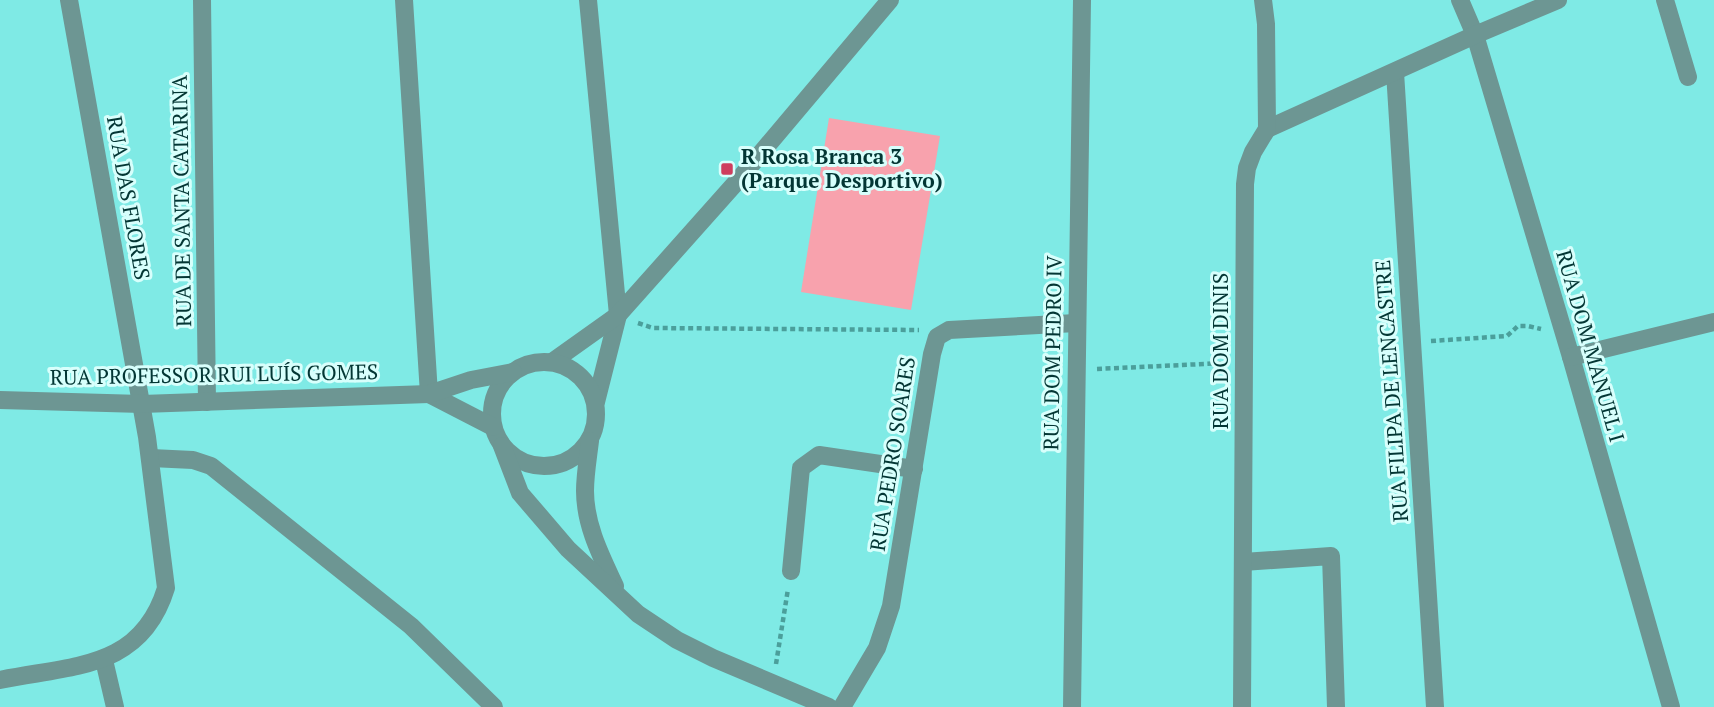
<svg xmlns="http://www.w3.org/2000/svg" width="1714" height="707" font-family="'PT Serif',serif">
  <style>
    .green { fill: #f8a2ad }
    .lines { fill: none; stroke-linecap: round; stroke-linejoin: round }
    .path { stroke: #4b9f9b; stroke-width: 4.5; stroke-dasharray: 5 3.5; stroke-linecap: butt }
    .minor { stroke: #6d9693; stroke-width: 18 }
    .tertiary { stroke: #6d9693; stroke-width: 18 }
    .poi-dot { fill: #ce3e5e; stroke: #d8fffc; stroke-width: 2.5 }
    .labels { text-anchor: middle; stroke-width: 6; stroke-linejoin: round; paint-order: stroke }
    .poi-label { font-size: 21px; font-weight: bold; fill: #033634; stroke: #d8fffc; text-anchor: start }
    .street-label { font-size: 21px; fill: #033634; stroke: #d8fffc }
  </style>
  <rect width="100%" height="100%" fill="#7feae5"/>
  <polygon class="green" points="829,118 940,136 911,310 801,292"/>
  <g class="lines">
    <g class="path">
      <polyline points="638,323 653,328 919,330"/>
      <polyline points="1431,341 1507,336 1518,326 1528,326 1541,329"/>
      <polyline points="1097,369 1225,363"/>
      <polyline points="776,664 788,589"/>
    </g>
    <g class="minor">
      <polyline points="202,0 207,402"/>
      <polyline points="404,0 429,394"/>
      <polyline points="588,0 618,315 596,402"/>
      <polyline points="1460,0 1475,35 1571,357 1671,707"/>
      <polyline points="1665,0 1688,77"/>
      <polyline points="1395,72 1435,707"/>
      <polyline points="1267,129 1475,35 1558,0"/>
      <polyline points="1571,357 1714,322"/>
      <polyline points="552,362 618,315 740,178 890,0"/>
      <polyline points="151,458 193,460 211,466 411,626 494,707"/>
      <polyline points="1243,562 1331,556 1336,707"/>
      <polyline points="791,571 801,468 819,455 914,469"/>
      <polyline points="104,660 115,707"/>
      <path d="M0,680C72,665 141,670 166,588L147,437L69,0"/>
      <polyline points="842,707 877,648 891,606 932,354 937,337 949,330 1076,323"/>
      <polyline points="1072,707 1082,0"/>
      <polyline points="1242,707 1245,184 1247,168 1253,152 1267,129 1266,24 1263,0"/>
    </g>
    <g class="tertiary">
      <circle cx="544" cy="414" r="52"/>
      <polyline points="429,394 493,427"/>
      <polyline points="0,400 142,404 429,394 471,380 513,372"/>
      <path d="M590,441C588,458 585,475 585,491C585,525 601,556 615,586"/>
      <polyline points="502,446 520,493 568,549 638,614 677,640 713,658 829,707"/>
    </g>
  </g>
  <rect class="poi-dot" x="720" y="162" width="14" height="14" rx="3.5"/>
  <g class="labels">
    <g class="poi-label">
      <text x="741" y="164">R Rosa Branca 3<tspan x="741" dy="24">(Parque Desportivo)</tspan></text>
    </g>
    <g class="street-label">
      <text transform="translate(128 198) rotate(80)" y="7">RUA DAS FLORES</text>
      <text transform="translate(182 201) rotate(-91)" y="7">RUA DE SANTA CATARINA</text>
      <text transform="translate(1590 346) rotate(74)" y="7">RUA DOM MANUEL I</text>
      <text transform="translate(1221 351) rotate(-90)" y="7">RUA DOM DINIS</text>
      <text transform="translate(1053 353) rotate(-89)" y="7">RUA DOM PEDRO IV</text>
      <text transform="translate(214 375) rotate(-1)" y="7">RUA PROFESSOR RUI LUÍS GOMES</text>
      <text transform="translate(1392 391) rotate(-94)" y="7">RUA FILIPA DE LENCASTRE</text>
      <text transform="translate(893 454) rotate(-81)" y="7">RUA PEDRO SOARES</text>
    </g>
  </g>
</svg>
